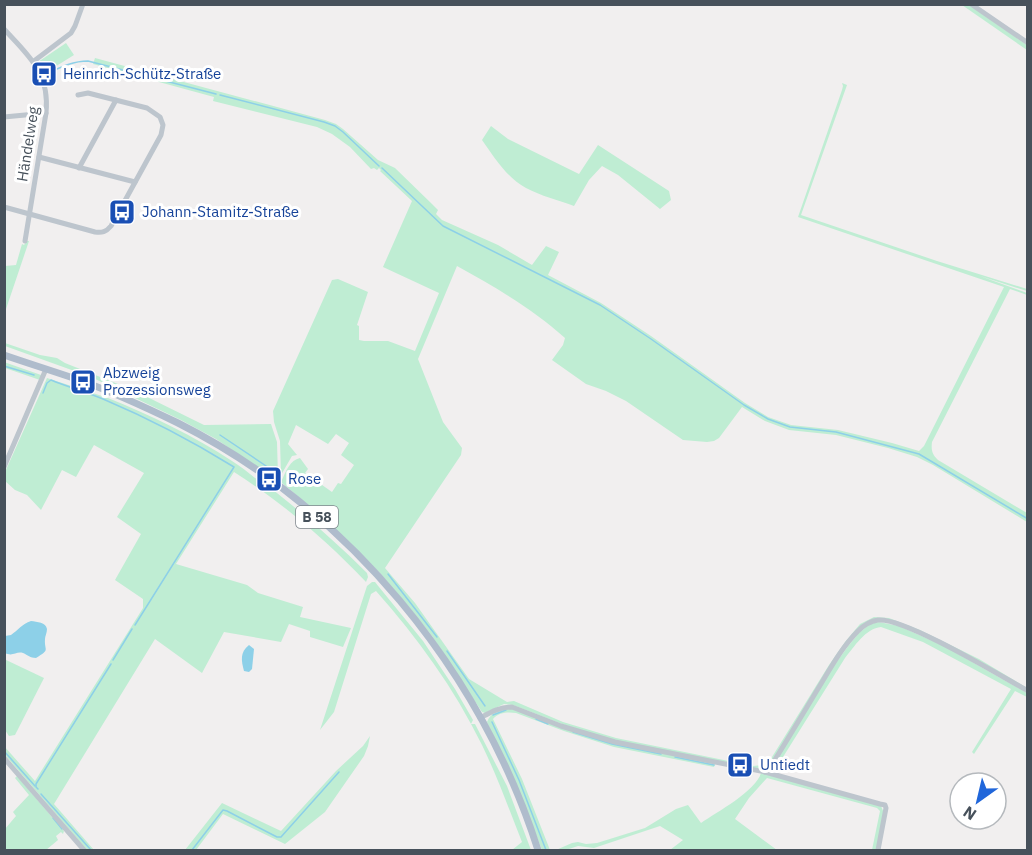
<svg xmlns="http://www.w3.org/2000/svg" width="1032" height="855" font-family="'IBM Plex Sans',sans-serif">
  <style>
    .green { fill: #bfedd3 }
    .water { fill: #8dd0e8 }
    .lines { fill: none; stroke-linecap: round; stroke-linejoin: round }
    .stream { stroke: #8dd0e8; stroke-width: 1.5 }
    .minor { stroke: #bdc5cd; stroke-width: 5 }
    .major { stroke: #afbccc; stroke-width: 7 }
    .labels { text-anchor: middle; stroke-width: 6; stroke-linejoin: round; paint-order: stroke }
    .shield { fill: #fff; stroke: #7e858c; stroke-width: 1.5 }
    .shield-label { font-size: 14px; font-weight: bold; fill: #47515b }
    .transit-label { font-size: 15px; fill: #164399; stroke: #fff; text-anchor: start }
    .street-label { font-size: 15px; fill: #47515b; stroke: #fff }
  </style>
  <rect width="100%" height="100%" fill="#f1efef"/>
  <g class="green">
    <polygon points="962,5 969,5 1027,45 1027,50"/>
    <polygon points="66,43 74,55 45,73 38,62"/>
    <path d="M95,58L325,120L336,124L343,129L378,160L395,168L432,204L438,210L436,214L442,220L498,245L532,265L546,246L559,252L548,275L601,303L651,336L745,403L768,417L791,425L838,430L892,443L919,451L924,446L1004,287L798,217L842,90L843,86L842,83L847,85L801,215L937,261L1027,289V291L980,276L1027,293V295L1010,289L932,442C931,450 932,454 938,460L1027,513V522L933,465L917,457L888,448L836,435L789,430L765,421L742,407L719,438L714,441L707,442L683,440L626,401L606,391L586,384L552,360L563,345L565,338C533,309 495,287 457,266L418,359L443,422L462,448L461,455L385,568L415,603L469,679L507,702L514,701L563,722L616,738L753,766L763,765L772,757L829,665L845,642L860,624L874,617L889,618L920,630L979,659L1027,688V690L946,644L881,618L857,630L772,761L764,768L759,769L616,741L562,724L513,705L504,704L485,713L482,712L432,636L408,606L380,573L312,508L282,483V480C286,471 290,460 300,458L308,469L305,473L332,492L338,483L341,484L354,465L341,455L349,443L336,434L328,444L296,425L288,444L297,455L292,456L281,475L280,441L274,422L273,411L332,280L338,279L368,292L357,325L359,326V340L364,341H388L415,351L439,293L383,267L412,201L380,171L381,170L379,168L377,170L374,168L371,169L350,147L332,134L317,127L213,101L214,97L93,64Z"/>
    <path d="M491,126L508,139L579,174L598,145L669,191L671,200L660,209L618,175L602,166L589,180L574,206C558,200 541,196 526,188C507,178 494,157 482,140Z"/>
    <polygon points="27,241 29,241 5,312 5,266 16,265 22,244 24,245"/>
    <polygon points="5,343 40,355 57,358 65,363 133,390 204,425 271,424 277,442 278,477 273,478 216,439 181,420 91,377 5,346"/>
    <polygon points="4,362 41,375 40,380 5,368"/>
    <path d="M47,378C67,385 88,391 108,398C150,415 194,436 232,461C243,468 254,477 265,486L272,489C305,515 337,543 367,573L368,577L366,582C325,539 284,504 234,472L176,564L247,585L258,593L303,607L300,617L351,628L343,647L310,637V631L289,624L281,642L224,632L202,673L155,639L54,804L94,850H87L5,755L4,746L35,781L143,608V599L115,580L141,534L117,517L144,473L94,445L76,477L62,470L41,510L27,495L15,490L5,481V472Z"/>
    <path d="M372,582H375L379,587L423,641L455,689L473,720L471,724H475L507,786L531,850H512L522,842C509,809 497,776 482,745C454,688 417,637 376,591L371,594L334,712L320,730L367,586Z"/>
    <path d="M879,622L899,626L944,646L1027,693V697L1015,691L974,754L972,752L1011,689L923,642L881,627C866,628 854,647 845,658L773,773L772,767L833,667L849,645L859,633L870,624Z"/>
    <polygon points="4,659 44,678 15,735 9,736 5,730"/>
    <path d="M511,708L561,727L715,764L714,767L614,747L564,731L516,713C508,712 499,712 493,719L522,779L550,850H542L515,782L487,722C491,711 501,710 511,708Z"/>
    <polygon points="370,736 368,746 364,756 325,812 285,844 223,814 196,850 185,850 222,803 281,831 336,771 363,746"/>
    <path d="M761,773L881,806L884,813L877,850H872L880,811L877,808L767,778L749,798L735,819L777,850H670L683,840L660,826L594,848L578,846L566,850H556L572,843L578,842L586,844L597,843L645,828L676,809L688,805L701,823C717,812 756,791 761,773Z"/>
    <polygon points="17,776 64,831 63,834 61,832 56,836 58,840 46,850 5,850 5,829 16,816 13,812 29,795 15,778"/>
  </g>
  <g class="water">
    <path d="M31,621C37,622 46,622 47,629C47,633 45,636 45,639C44,651 51,649 36,658C30,658 28,655 23,653C16,651 13,657 5,653V636L11,635C18,630 22,624 31,621Z"/>
    <path d="M249,645L254,649L252,669L249,672L244,671C241,660 240,652 249,645Z"/>
  </g>
  <g class="lines">
    <g class="stream">
      <path d="M46,74C59,68 72,61 88,61L216,94"/>
      <polyline points="220,95 324,122 335,126 343,132 379,166"/>
      <polyline points="382,168 443,226 600,305 651,339 744,405 768,419 790,427 836,432 919,454 1028,519"/>
      <polyline points="4,366 34,375"/>
      <path d="M43,393L47,383L51,380C68,387 86,392 103,399C148,418 192,441 234,467L135,625"/>
      <polyline points="220,435 275,472"/>
      <polyline points="388,574 437,637"/>
      <polyline points="447,651 485,706"/>
      <polyline points="113,660 132,629"/>
      <polyline points="493,715 506,710"/>
      <polyline points="536,719 548,724"/>
      <polyline points="492,722 519,780 546,850"/>
      <polyline points="573,732 612,744 661,754"/>
      <polyline points="4,751 35,786"/>
      <polyline points="675,757 714,765"/>
      <polyline points="38,789 36,787 36,784 111,664"/>
      <polyline points="41,794 91,850"/>
      <polyline points="53,818 62,829"/>
      <polyline points="192,850 223,810 227,811 277,837 281,837 339,772"/>
    </g>
    <g class="minor">
      <polyline points="971,4 1028,43"/>
      <path d="M4,29C29,56 50,73 46,113L25,241"/>
      <polyline points="34,61 71,33 75,26 83,4"/>
      <polyline points="4,117 46,113"/>
      <polyline points="39,157 135,182"/>
      <polyline points="79,168 116,100"/>
      <path d="M4,207L95,232C102,233 106,232 111,226L161,135L163,125L160,117L147,108L88,93L78,95"/>
      <polyline points="4,467 46,369"/>
      <path d="M480,718C491,712 499,707 512,707L561,726L615,742L765,772L880,804L885,805L886,808L878,850"/>
      <polyline points="4,758 84,850"/>
      <path d="M765,772L771,766C786,742 801,717 816,692C829,671 841,648 858,631C864,625 871,621 878,620C904,617 1001,676 1028,691"/>
    </g>
    <path class="major" d="M4,355C30,364 56,372 82,381C115,393 147,408 178,423C348,509 480,669 538,850"/>
  </g>
  <defs>
    <symbol id="bus-square" viewBox="-11 -11 22 22"><rect x="-9" y="-9" width="18" height="18" rx="4" fill="#1a4fb4" stroke="#fff"/><path d="M-5-6H5V4H4V6H2V4H-2V6H-4V4H-5ZM-3.5-4V0h7V-4ZM-3.5 1.2v1.5H-2V1.2ZM2 1.2v1.5H3.5V1.2Z" fill="#fff"/></symbol>
  </defs>
  <g fill-rule="evenodd">
    <use href="#bus-square" x="29" y="59" width="30" height="30"/>
    <use href="#bus-square" x="107" y="197" width="30" height="30"/>
    <use href="#bus-square" x="68" y="367" width="30" height="30"/>
    <use href="#bus-square" x="254" y="464" width="30" height="30"/>
    <use href="#bus-square" x="725" y="750" width="30" height="30"/>
  </g>
  <g class="labels">
    <rect class="shield" x="296" y="506" width="42" height="22" rx="4.5"/>
    <g class="shield-label">
      <text x="317" y="522">B 58</text>
    </g>
    <g class="transit-label">
      <text x="63" y="79">Heinrich-Schütz-Straße</text>
      <text x="142" y="217">Johann-Stamitz-Straße</text>
      <text x="103" y="378">Abzweig<tspan x="103" dy="17">Prozessionsweg</tspan></text>
      <text x="288" y="484">Rose</text>
      <text x="760" y="770">Untiedt</text>
    </g>
    <g class="street-label">
      <text transform="translate(28 144) rotate(-81)" y="5">Händelweg</text>
    </g>
  </g>
  <rect width="1032" height="855" fill="none" stroke="#47515b" stroke-width="12"/>
  <g transform="translate(978 801) rotate(214)"><circle r="28" fill="#ffffff" stroke="#b5b9bd" stroke-width="1.5"/>
  <path d="M0-4.5L10 22L0 15L-10 22Z" fill="#2066da"/>
  <text y="-9" font-size="16" font-weight="bold" text-anchor="middle" fill="#47515b">N</text>
  </g>
</svg>
